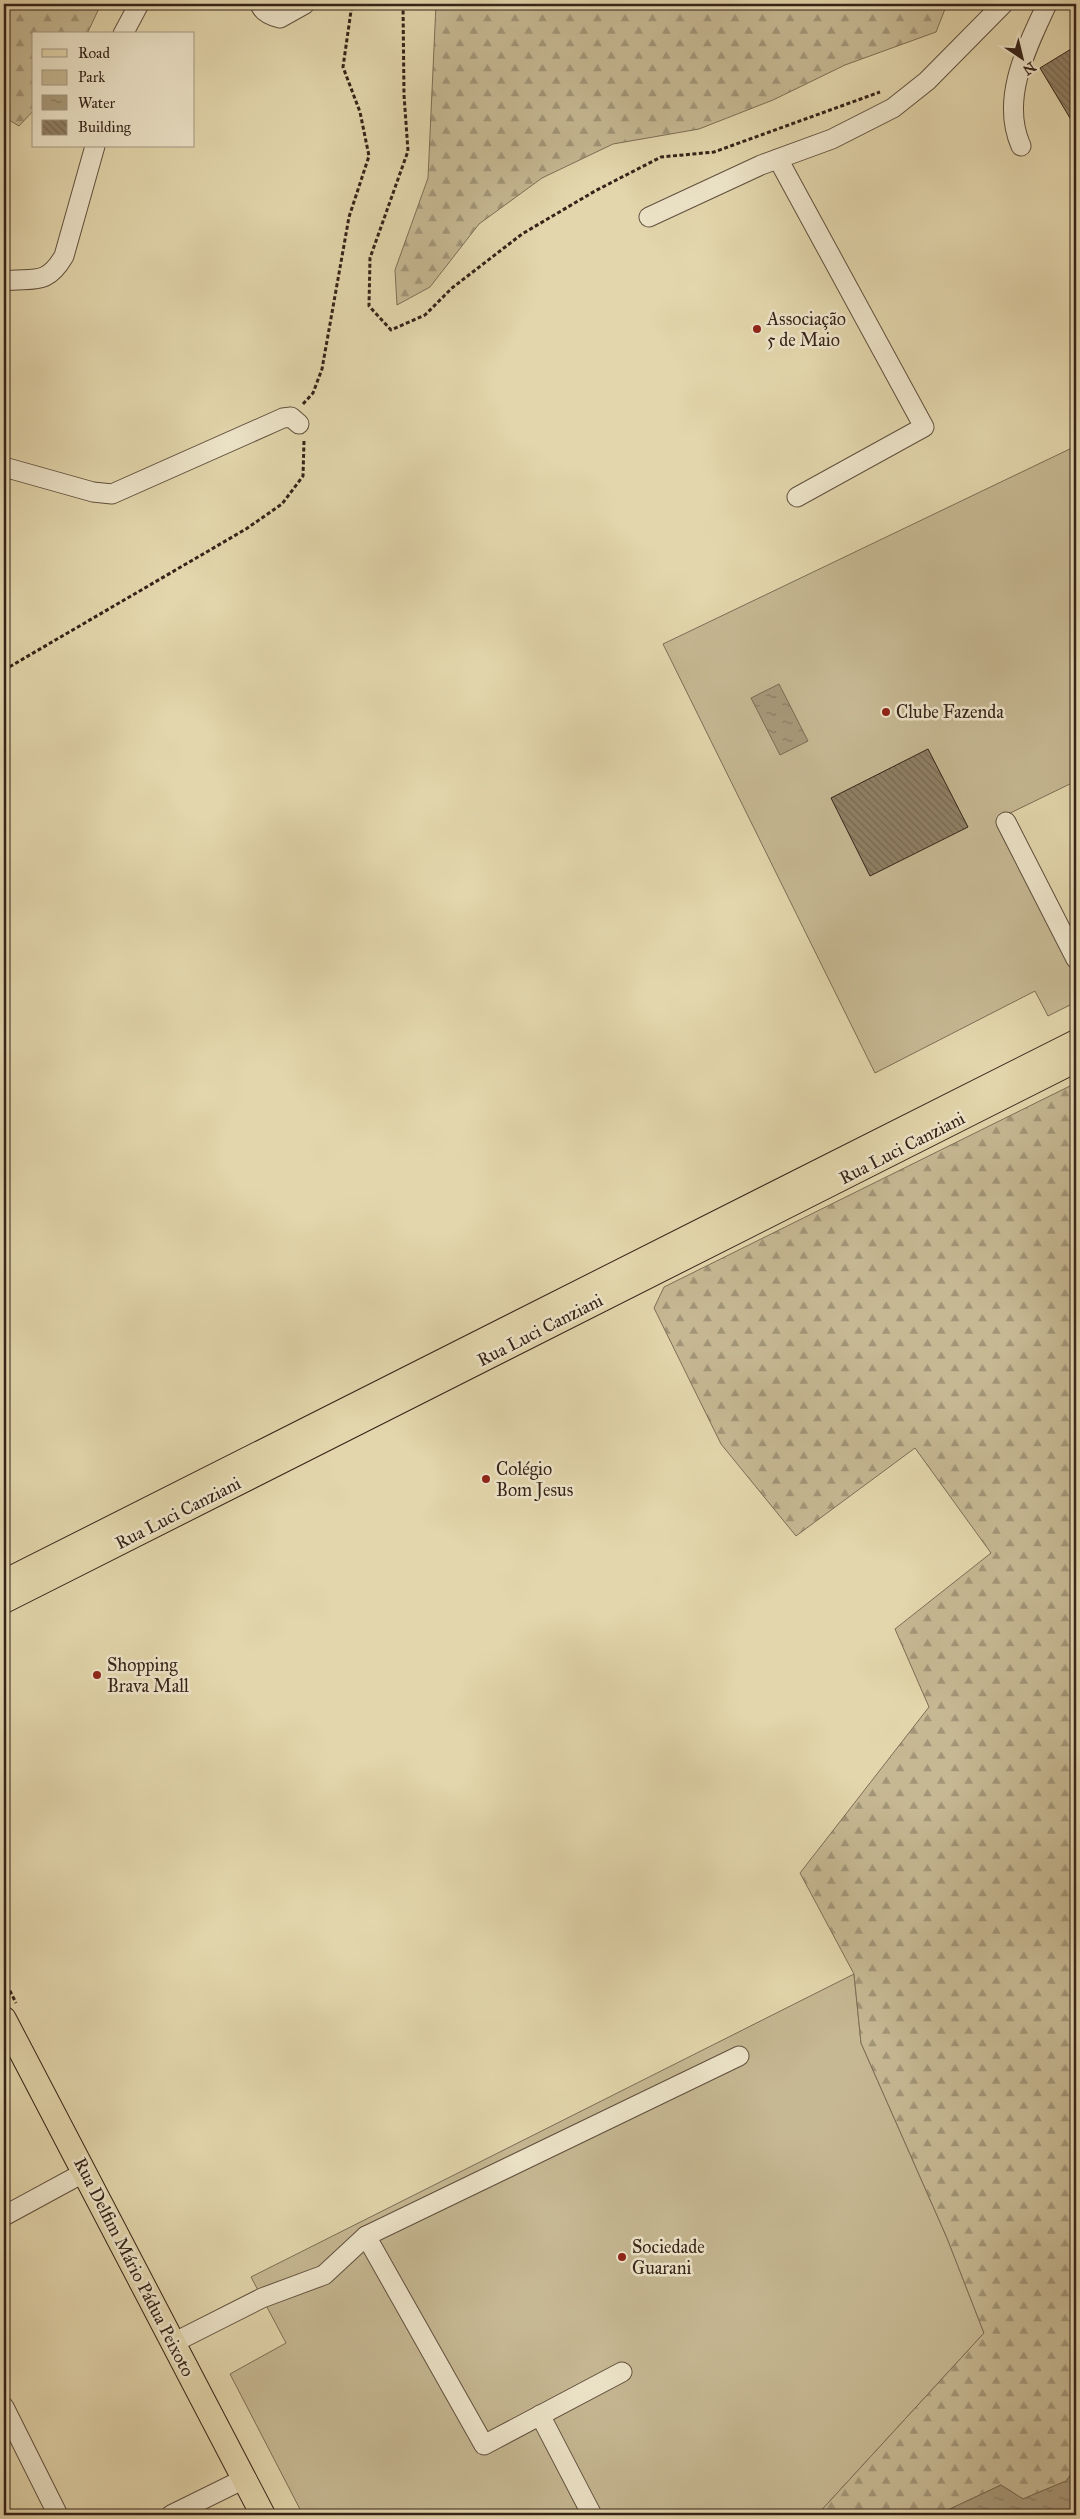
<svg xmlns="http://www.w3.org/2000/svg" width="1080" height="2519" font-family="'IM FELL Great Primer',serif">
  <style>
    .green { fill: #c6b893; stroke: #7e6e56 }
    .forest { fill: url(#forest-firs); stroke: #7e6e56 }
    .water { fill: url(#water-ripples); stroke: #7a6a53 }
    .building { fill: url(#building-back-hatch); stroke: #362319 }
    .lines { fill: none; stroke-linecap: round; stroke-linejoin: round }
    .minor-casing { stroke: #61503e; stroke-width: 21 }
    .major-casing { stroke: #362319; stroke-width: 26 }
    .path { stroke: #362319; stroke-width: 3; stroke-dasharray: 4 2.5; stroke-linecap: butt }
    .minor { stroke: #ede4c9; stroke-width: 19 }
    .major { stroke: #e3d6ac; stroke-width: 24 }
    .poi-dot { fill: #8f2418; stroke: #ede4c9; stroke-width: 2 }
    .labels { text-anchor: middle; stroke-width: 5; stroke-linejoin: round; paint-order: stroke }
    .poi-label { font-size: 18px; fill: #362319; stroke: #ede4c9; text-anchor: start }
    .street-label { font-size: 18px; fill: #362319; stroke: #ede4c9 }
  </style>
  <defs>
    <pattern id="forest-firs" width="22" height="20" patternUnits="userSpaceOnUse" patternTransform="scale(1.25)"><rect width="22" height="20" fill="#c6b893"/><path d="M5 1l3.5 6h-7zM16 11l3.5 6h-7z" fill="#a29577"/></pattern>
    <pattern id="water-ripples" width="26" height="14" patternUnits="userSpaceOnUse" patternTransform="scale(1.25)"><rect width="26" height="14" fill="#a8997a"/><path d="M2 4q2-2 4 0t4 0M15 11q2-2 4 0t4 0" fill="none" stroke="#8a7c63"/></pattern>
    <pattern id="building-back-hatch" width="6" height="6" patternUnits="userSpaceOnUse" patternTransform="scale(1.25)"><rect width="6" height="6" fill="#908065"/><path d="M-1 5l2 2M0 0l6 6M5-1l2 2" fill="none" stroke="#766852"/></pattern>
  </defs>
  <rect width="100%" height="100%" fill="#e3d6ac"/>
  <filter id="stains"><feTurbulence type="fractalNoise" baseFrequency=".004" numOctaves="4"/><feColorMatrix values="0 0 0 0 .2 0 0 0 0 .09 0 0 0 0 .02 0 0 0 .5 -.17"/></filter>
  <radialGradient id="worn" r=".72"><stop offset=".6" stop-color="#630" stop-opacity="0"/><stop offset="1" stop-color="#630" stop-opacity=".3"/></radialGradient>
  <g class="green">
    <polygon points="1076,446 1076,781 998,819 1076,979 1076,1002 1048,1016 1035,991 875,1073 663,644"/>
    <polygon points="854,1974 861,2043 947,2238 984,2333 817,2515 303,2515 230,2374 286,2343 251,2277"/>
  </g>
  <g class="forest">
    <polygon points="4,4 101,4 87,34 34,34 34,110 19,126 4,117"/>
    <polygon points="436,4 947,4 936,32 845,65 773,100 699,129 613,144 542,178 479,224 430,287 397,305 395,270 428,178"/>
    <polygon points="1076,1083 1076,2468 1066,2481 1023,2499 1001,2485 937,2515 817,2515 984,2333 947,2238 861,2043 854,1974 800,1873 929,1707 895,1629 991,1553 915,1448 796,1536 721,1444 654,1308 664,1287"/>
  </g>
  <g class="water">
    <polygon points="779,684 808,741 780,755 751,698"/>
    <polygon points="1076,2468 1076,2515 937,2515 1001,2485 1023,2499 1066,2481"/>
  </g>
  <g class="building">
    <polygon points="1076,46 1076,128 1040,68"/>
    <polygon points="928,749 968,827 870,876 831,798"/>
  </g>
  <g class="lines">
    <defs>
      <g id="minor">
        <path d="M260,4C262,12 272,16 280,18L305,4"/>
        <polyline points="123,34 139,4"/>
        <path d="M1021,146C1000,99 1027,47 1047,4"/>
        <polyline points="778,159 924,427 797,497"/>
        <polyline points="649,217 761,165 832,139 893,108 927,81 1003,4"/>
        <path d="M4,281C33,277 46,287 64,256L95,146"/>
        <polyline points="4,467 93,492 112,494 283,418 291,417 299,424"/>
        <polyline points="1006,822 1076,959"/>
        <polyline points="4,2216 85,2172"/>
        <polyline points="366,2236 484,2445 622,2372"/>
        <polyline points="173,2343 262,2298 324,2275 366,2236 739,2056"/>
        <polyline points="4,2407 58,2515"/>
        <polyline points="540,2415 592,2515"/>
        <polyline points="171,2515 244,2479"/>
      </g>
      <g id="major">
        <polyline points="4,1582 1076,1042"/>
        <polyline points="4,1601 1076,1060"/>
        <polyline points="4,2019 263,2515"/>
      </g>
    </defs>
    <use href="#minor" class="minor-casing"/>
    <use href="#major" class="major-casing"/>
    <g class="path">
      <polyline points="403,4 404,95 408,151 370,258 369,306 391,330 425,315 452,288 522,234 595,191 661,157 714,152 880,92"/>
      <polyline points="303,404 313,393 322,369 349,217 369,156 360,112 343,67 352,4"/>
      <polyline points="4,670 246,529 282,504 303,476 304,441"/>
      <polyline points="4,1979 16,2003"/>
    </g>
    <use href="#minor" class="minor"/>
    <use href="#major" class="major"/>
  </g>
  <g class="poi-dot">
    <circle cx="757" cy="329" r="5"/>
    <circle cx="886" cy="712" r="5"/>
    <circle cx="486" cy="1479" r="5"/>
    <circle cx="97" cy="1675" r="5"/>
    <circle cx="622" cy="2257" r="5"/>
  </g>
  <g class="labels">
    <g class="poi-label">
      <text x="767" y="325">Associação<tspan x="767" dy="21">5 de Maio</tspan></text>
      <text x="896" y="718">Clube Fazenda</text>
      <text x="496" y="1475">Colégio<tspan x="496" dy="21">Bom Jesus</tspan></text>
      <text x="107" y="1671">Shopping<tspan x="107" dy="21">Brava Mall</tspan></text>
      <text x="632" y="2253">Sociedade<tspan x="632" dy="21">Guarani</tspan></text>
    </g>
    <g class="street-label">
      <text transform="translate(902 1148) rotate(-27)" y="6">Rua Luci Canziani</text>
      <text transform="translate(540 1330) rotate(-27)" y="6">Rua Luci Canziani</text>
      <text transform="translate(178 1513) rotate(-27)" y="6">Rua Luci Canziani</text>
      <text transform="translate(134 2267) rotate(63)" y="6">Rua Delfim Mário Pádua Peixoto</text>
    </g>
  </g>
  <rect width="1080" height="2519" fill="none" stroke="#e3d6ac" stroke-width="20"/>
  <rect x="5" y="5" width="1070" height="2509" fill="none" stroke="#362319" stroke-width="2.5"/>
  <rect x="10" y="10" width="1060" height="2499" fill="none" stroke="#362319"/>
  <rect x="32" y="32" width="162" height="115" fill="#ede4c9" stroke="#a49783"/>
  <rect x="42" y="49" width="25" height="8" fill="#e3d6ac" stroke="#a49783"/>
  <text x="78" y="58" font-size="15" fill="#362319">Road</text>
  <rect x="42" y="70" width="25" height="15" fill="#c6b893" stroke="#a49783"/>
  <text x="78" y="82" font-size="15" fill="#362319">Park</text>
  <rect x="42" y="95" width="25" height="15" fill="url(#water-ripples)" stroke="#a49783"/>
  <text x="78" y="108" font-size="15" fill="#362319">Water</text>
  <rect x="42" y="120" width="25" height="15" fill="url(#building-back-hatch)" stroke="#a49783"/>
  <text x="78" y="132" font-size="15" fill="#362319">Building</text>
  <g transform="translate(1022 58) rotate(145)" stroke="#ede4c9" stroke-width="4" paint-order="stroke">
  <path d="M0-4L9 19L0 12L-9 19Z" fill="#362319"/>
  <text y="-8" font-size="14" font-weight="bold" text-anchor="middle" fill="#362319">N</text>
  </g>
  <rect width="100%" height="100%" filter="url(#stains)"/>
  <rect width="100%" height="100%" fill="url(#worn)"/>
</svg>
